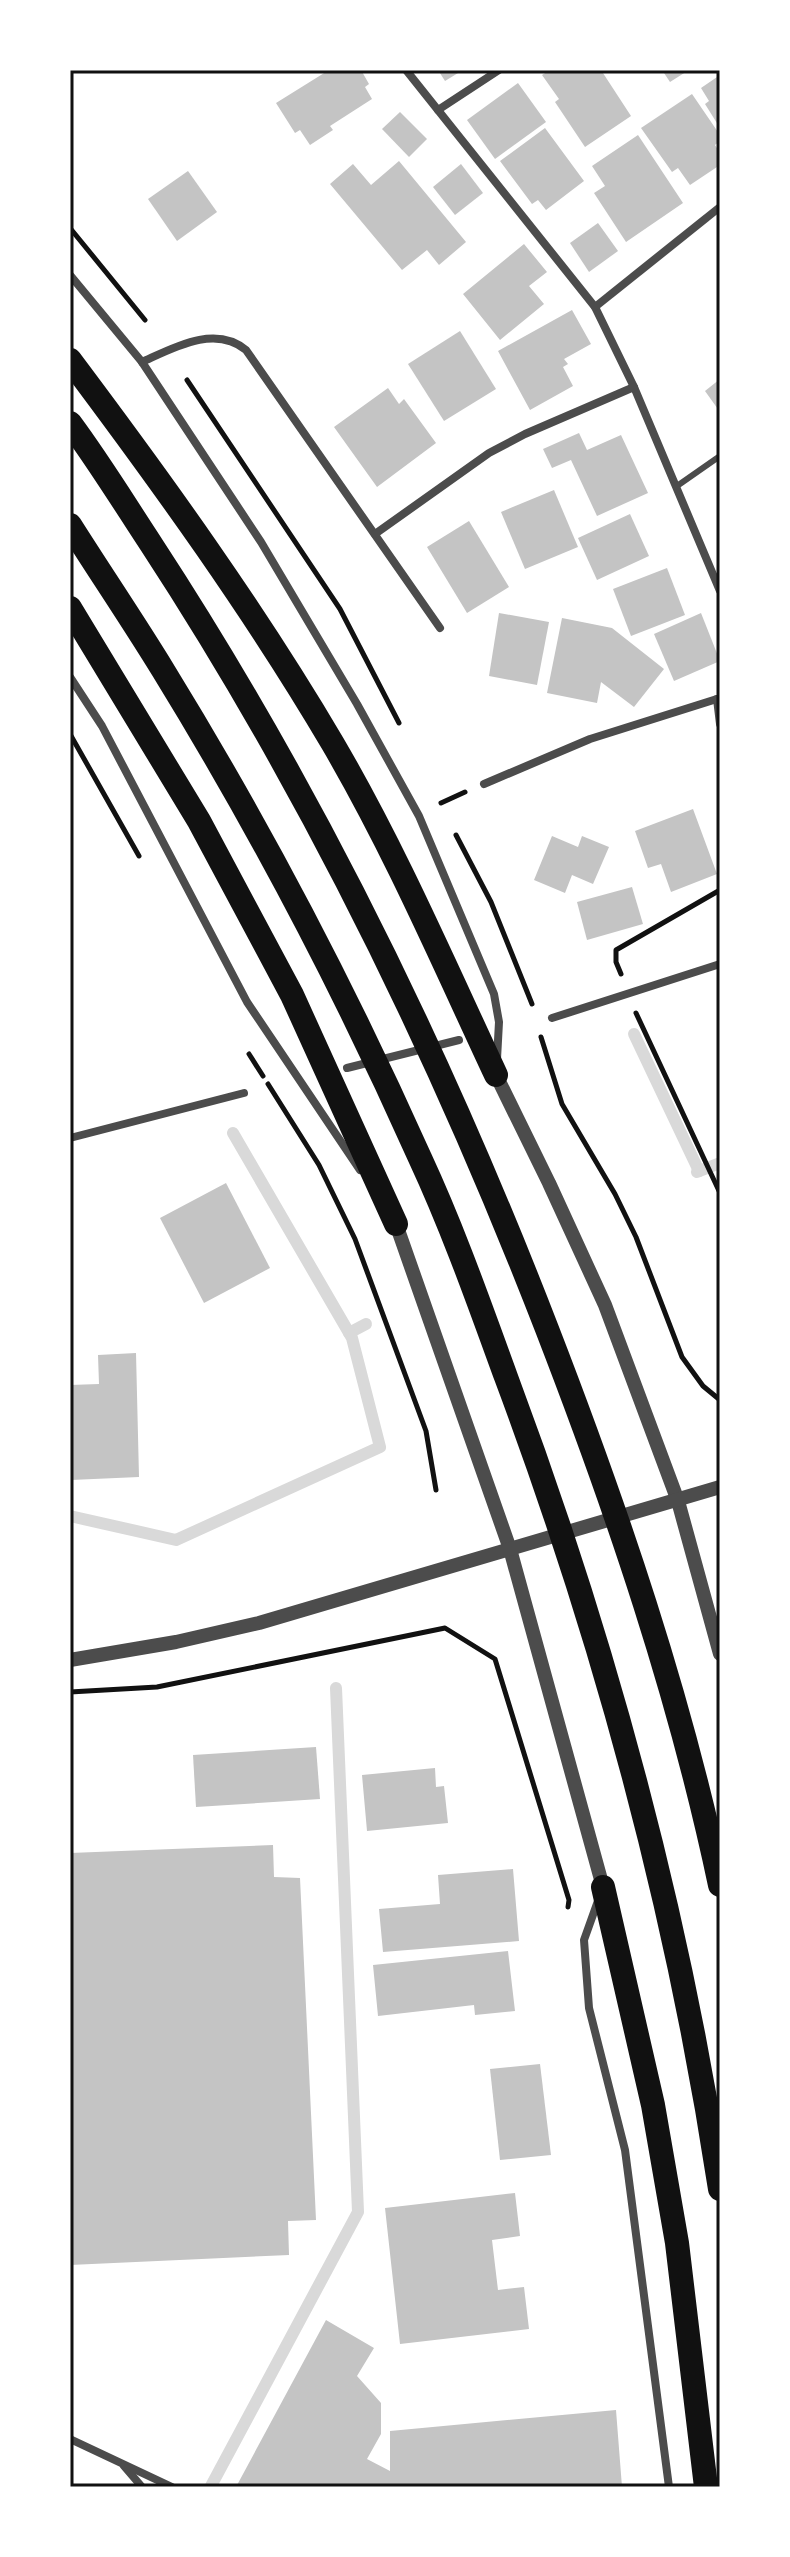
<svg xmlns="http://www.w3.org/2000/svg" width="790" height="2557" font-family="'PT Sans',sans-serif">
  <style>
    .lines { fill: none; stroke-linecap: round; stroke-linejoin: round }
    .stream { stroke: #d9d9d9; stroke-width: 12 }
    .building { fill: #c4c4c4 }
    .path { stroke: #111; stroke-width: 5 }
    .service { stroke: #4c4c4c; stroke-width: 6 }
    .minor { stroke: #4c4c4c; stroke-width: 8 }
    .tertiary { stroke: #4c4c4c; stroke-width: 14 }
    .motorway { stroke: #111; stroke-width: 24 }
    .neatline { fill: none; stroke: #111; stroke-width: 3 }
  </style>
  <rect width="100%" height="100%" fill="#fff"/>
  <g class="lines">
    <g class="stream">
      <polyline points="634,1034 699,1171"/>
      <polyline points="697,1172 720,1163"/>
      <polyline points="349,1333 366,1324"/>
      <polyline points="70,1516 176,1540 380,1447 352,1338 233,1133"/>
      <polyline points="211,2486 358,2212 336,1688"/>
    </g>
  </g>
  <g class="building">
    <polygon points="329,70 361,70 369,84 365,87 372,99 330,126 333,130 310,145 300,130 295,133 276,103"/>
    <polygon points="438,70 463,70 445,81"/>
    <polygon points="550,70 601,70 631,116 585,147 555,102 559,99 542,75"/>
    <polygon points="662,70 689,70 670,82"/>
    <polygon points="720,75 720,128 705,104 709,101 701,88"/>
    <polygon points="518,83 546,122 495,159 467,120"/>
    <polygon points="692,94 720,135 720,141 715,145 720,153 720,165 690,185 678,168 672,172 641,128"/>
    <polygon points="400,112 427,139 409,157 382,129"/>
    <polygon points="545,128 584,181 546,210 538,200 532,204 500,161"/>
    <polygon points="638,135 683,203 626,242 594,193 605,186 592,166"/>
    <polygon points="399,161 466,242 439,265 427,250 402,270 330,184 353,164 371,185"/>
    <polygon points="461,164 483,193 455,215 433,187"/>
    <polygon points="188,171 217,212 177,241 148,199"/>
    <polygon points="598,223 618,251 589,272 570,243"/>
    <polygon points="524,244 547,272 529,286 544,304 500,340 463,294"/>
    <polygon points="572,310 591,344 564,359 568,364 563,367 573,386 530,410 498,351"/>
    <polygon points="460,331 496,389 444,421 408,364"/>
    <polygon points="720,379 720,412 705,391"/>
    <polygon points="388,388 399,404 404,399 436,443 377,487 334,427"/>
    <polygon points="579,433 587,450 621,435 648,493 597,516 571,460 552,468 543,449"/>
    <polygon points="554,490 578,547 525,569 501,512"/>
    <polygon points="630,514 649,556 597,580 578,538"/>
    <polygon points="469,521 509,587 467,613 427,547"/>
    <polygon points="667,568 685,615 631,636 613,589"/>
    <polygon points="499,613 549,622 537,685 489,676"/>
    <polygon points="701,613 720,661 674,681 654,634"/>
    <polygon points="562,618 612,628 664,669 634,707 601,682 597,703 547,693"/>
    <polygon points="693,809 717,874 671,892 661,864 648,868 635,831"/>
    <polygon points="552,836 578,847 582,836 609,847 593,884 572,875 565,893 534,880"/>
    <polygon points="632,887 643,924 587,940 577,902"/>
    <polygon points="226,1183 270,1268 204,1303 160,1218"/>
    <polygon points="136,1353 139,1477 71,1480 70,1385 99,1384 98,1355"/>
    <polygon points="316,1747 320,1799 196,1807 193,1755"/>
    <polygon points="435,1768 436,1787 444,1786 448,1823 367,1831 362,1775"/>
    <polygon points="273,1845 274,1877 300,1878 316,2220 288,2221 289,2255 70,2265 70,1853"/>
    <polygon points="513,1869 519,1941 383,1952 379,1909 440,1904 438,1875"/>
    <polygon points="508,1951 515,2011 475,2015 474,2005 378,2016 373,1965"/>
    <polygon points="540,2064 551,2155 500,2160 490,2069"/>
    <polygon points="515,2193 520,2236 492,2240 498,2290 524,2287 529,2329 400,2344 385,2208"/>
    <polygon points="326,2320 374,2348 357,2376 381,2403 381,2434 367,2459 390,2471 390,2431 616,2410 622,2487 236,2487"/>
  </g>
  <g class="lines">
    <g class="path">
      <polyline points="70,228 145,320"/>
      <polyline points="187,380 340,609 399,723"/>
      <polyline points="70,734 139,856"/>
      <polyline points="441,803 465,792"/>
      <polyline points="456,835 491,902 532,1004"/>
      <polyline points="621,974 616,962 616,950 720,890"/>
      <polyline points="636,1013 720,1193"/>
      <polyline points="541,1037 562,1104 615,1194 636,1237 682,1357 703,1386 720,1400"/>
      <polyline points="249,1054 263,1076"/>
      <polyline points="268,1084 319,1165 355,1239 426,1431 436,1490"/>
      <polyline points="70,1692 157,1687 445,1628 495,1659 569,1900 568,1907"/>
    </g>
    <polyline class="service" points="677,486 720,456"/>
    <g class="minor">
      <polyline points="406,70 595,307 634,387 720,591"/>
      <polyline points="438,110 499,70"/>
      <polyline points="70,275 142,362 261,542 357,704 419,816 494,994 499,1022 497,1059"/>
      <polyline points="595,307 720,207"/>
      <path d="M142,362C173,348 215,324 246,350L440,628"/>
      <polyline points="375,534 489,453 525,434 634,387"/>
      <polyline points="70,677 102,726 247,1002 360,1170"/>
      <polyline points="717,699 720,724"/>
      <polyline points="484,784 590,739 720,698"/>
      <polyline points="552,1018 720,964"/>
      <polyline points="347,1068 459,1040"/>
      <polyline points="70,1138 244,1093"/>
      <polyline points="599,1898 584,1940 589,2008 625,2150 669,2487"/>
      <polyline points="70,2439 172,2487"/>
      <polyline points="124,2466 142,2487"/>
    </g>
    <g class="tertiary">
      <polyline points="496,1075 549,1183 605,1305 678,1501 720,1654"/>
      <polyline points="396,1224 510,1549 603,1887"/>
      <polyline points="70,1660 176,1642 259,1623 720,1487"/>
    </g>
    <g class="motorway">
      <path d="M70,360C163,484 254,610 333,744C395,850 444,964 496,1075"/>
      <path d="M70,423C99,462 124,503 151,544C312,790 441,1055 547,1329C617,1510 680,1695 720,1885"/>
      <path d="M70,525C101,574 133,621 163,670C259,826 345,990 420,1158C453,1229 479,1303 506,1377C604,1639 678,1912 720,2189"/>
      <polyline points="70,608 199,821 292,995 396,1224"/>
      <polyline points="603,1887 653,2105 677,2243 706,2487"/>
    </g>
  </g>
  <rect width="790" height="2557" fill="none" stroke="#ffffff" stroke-width="144"/>
  <rect x="72" y="72" width="646" height="2413" class="neatline"/>
</svg>
